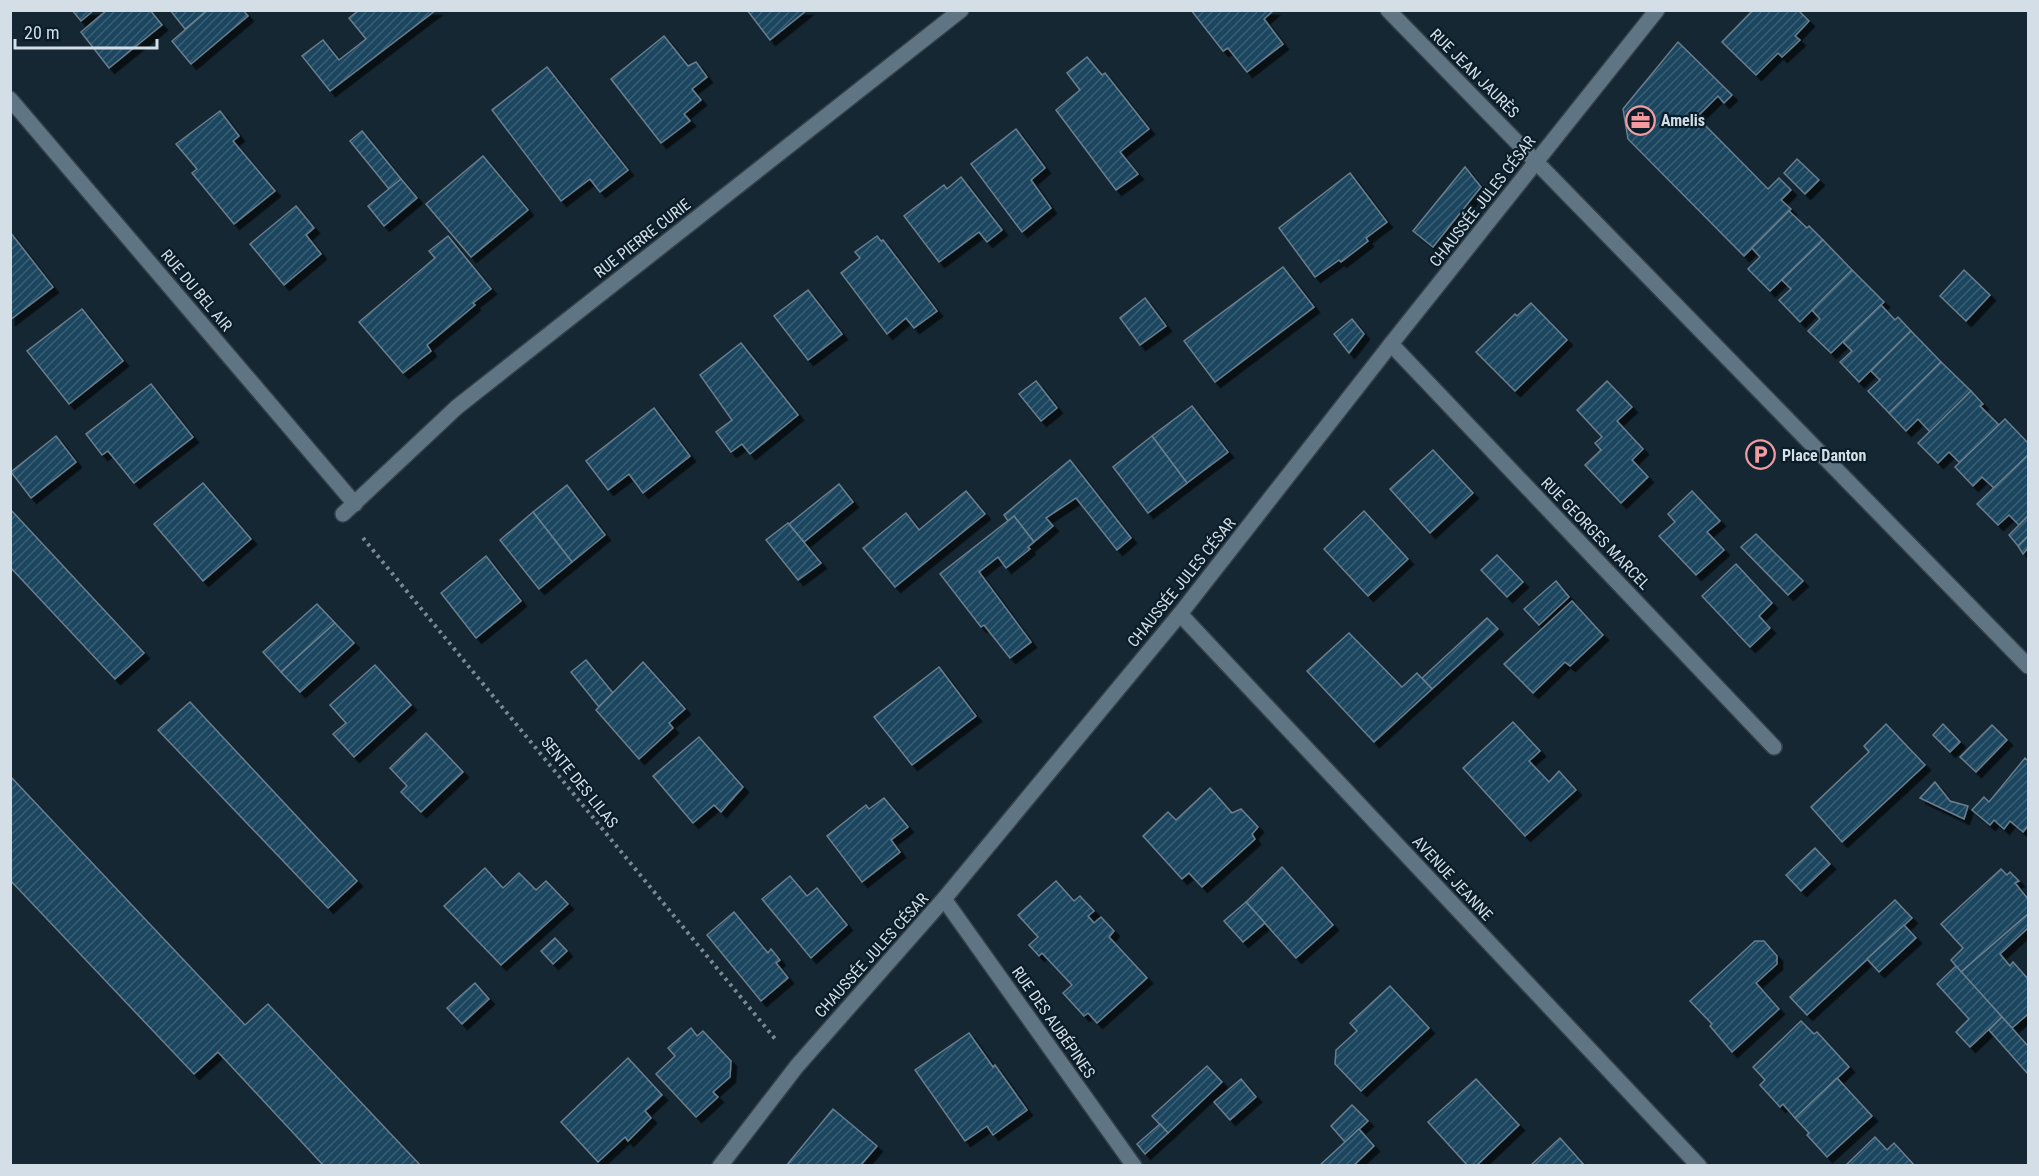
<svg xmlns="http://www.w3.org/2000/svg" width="2039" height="1176" font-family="'Roboto Condensed',sans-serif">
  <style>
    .building { fill: url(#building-hatch); stroke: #697e8d; stroke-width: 1.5; filter: url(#shadow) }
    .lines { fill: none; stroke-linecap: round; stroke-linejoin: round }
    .lane-casing { stroke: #33414c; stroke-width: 18 }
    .street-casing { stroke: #33414c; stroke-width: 18 }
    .secondary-casing { stroke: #33414c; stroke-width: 18 }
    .path { stroke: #7a8993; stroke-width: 4; stroke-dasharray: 3 4.5; stroke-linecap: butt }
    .lane { stroke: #607583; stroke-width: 15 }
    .street { stroke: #607583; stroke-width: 15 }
    .secondary { stroke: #607583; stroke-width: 15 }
    .labels { text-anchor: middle; stroke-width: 4.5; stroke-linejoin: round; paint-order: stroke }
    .street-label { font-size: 16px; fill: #d3dee7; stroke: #0b1d29 }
    .poi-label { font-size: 16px; font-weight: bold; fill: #d3dee7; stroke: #0b1d29; text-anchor: start }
  </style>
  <defs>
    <pattern id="building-hatch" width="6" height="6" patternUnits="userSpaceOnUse" patternTransform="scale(1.5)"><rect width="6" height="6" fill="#1a455e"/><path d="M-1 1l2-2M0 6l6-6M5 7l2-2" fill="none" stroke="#3a5f75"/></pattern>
    <filter id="shadow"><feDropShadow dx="5.5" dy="5.5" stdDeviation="0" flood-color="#0009"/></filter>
  </defs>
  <rect width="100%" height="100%" fill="#152733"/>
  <g class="building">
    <polygon points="72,10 94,10 81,21"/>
    <polygon points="107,10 150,10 162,25 109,68 81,32"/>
    <polygon points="170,10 208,10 185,29"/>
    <polygon points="208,10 243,10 248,16 191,64 172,41"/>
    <polygon points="359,10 436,10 330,91 302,56 323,40 339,60 366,39 349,18"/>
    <polygon points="747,10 807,10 770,40"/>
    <polygon points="1191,10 1274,10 1264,19 1283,44 1247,72 1228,48 1223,51"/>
    <polygon points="1753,10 1798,10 1809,21 1795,36 1800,40 1782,57 1778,53 1756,75 1722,42"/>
    <polygon points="664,36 688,66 696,62 707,77 692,89 701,100 684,114 690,121 661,143 611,79"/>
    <polygon points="1678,42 1732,95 1724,103 1718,96 1697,117 1768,189 1779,178 1791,190 1781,200 1791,209 1744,256 1628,139 1623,109"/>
    <polygon points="1087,57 1102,75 1105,73 1149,129 1120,152 1138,174 1116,190 1056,110 1080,90 1067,73"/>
    <polygon points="547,67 628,170 600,192 590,179 561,201 492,110"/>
    <polygon points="220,111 239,136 233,141 275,191 234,224 192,173 197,169 176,144"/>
    <polygon points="1016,129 1045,168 1031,180 1051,208 1022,232 971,164"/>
    <polygon points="362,131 401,179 389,189 350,141"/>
    <polygon points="483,156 528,210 471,257 426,204"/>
    <polygon points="1797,159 1819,180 1805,194 1784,173"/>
    <polygon points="1465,167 1481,187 1433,247 1413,231"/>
    <polygon points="1350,173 1387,222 1366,238 1368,241 1341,262 1339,260 1315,277 1279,228"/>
    <polygon points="961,177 1002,230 987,242 979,232 939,262 904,216 944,185 947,189"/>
    <polygon points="401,179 417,198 384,226 368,206"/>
    <polygon points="296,206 314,228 306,235 321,254 284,285 250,244"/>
    <polygon points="1789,211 1807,228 1809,226 1823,240 1770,291 1748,269 1760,257 1752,248"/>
    <polygon points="10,232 53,287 10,320"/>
    <polygon points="448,236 491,289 473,303 475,305 427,345 431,351 403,373 359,322 435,258 429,251"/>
    <polygon points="877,236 881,241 883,240 937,311 914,328 906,318 887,334 841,273 860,258 855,252"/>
    <polygon points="1823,240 1852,270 1800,322 1779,300 1791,289 1782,280"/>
    <polygon points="1283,267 1314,307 1215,382 1184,341"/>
    <polygon points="1852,270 1884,302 1831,353 1808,331 1820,319 1812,310"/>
    <polygon points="1964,270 1990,295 1966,321 1940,296"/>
    <polygon points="808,290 842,334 808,360 774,316"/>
    <polygon points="1145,298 1166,326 1140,345 1120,318"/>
    <polygon points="1531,303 1567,340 1515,391 1476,352 1515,314 1517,316"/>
    <polygon points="1881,305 1895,320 1898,317 1911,331 1859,382 1840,362 1852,351 1843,342"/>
    <polygon points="82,309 123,361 69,404 27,351"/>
    <polygon points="1352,319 1364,334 1349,353 1334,334"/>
    <polygon points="1911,331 1941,362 1889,413 1868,391 1880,380 1871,371"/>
    <polygon points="741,343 798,415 750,454 742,444 731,452 716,432 732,420 700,375"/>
    <polygon points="1941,362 1971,391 1930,432 1918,419 1906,431 1889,413"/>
    <polygon points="1036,381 1057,408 1041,421 1019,394"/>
    <polygon points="1607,381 1632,407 1617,421 1643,449 1632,460 1648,477 1621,503 1585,465 1601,450 1595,443 1602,437 1577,410"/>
    <polygon points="151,384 193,437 134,483 108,451 102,455 86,434"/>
    <polygon points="1971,391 1983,404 1980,406 1999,425 1960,463 1949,452 1938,463 1918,443"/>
    <polygon points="1192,406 1228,452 1187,483 1152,436"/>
    <polygon points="654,408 690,456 643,493 629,474 608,490 586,461"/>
    <polygon points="2005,419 2028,443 2028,455 1994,488 1982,477 1973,486 1955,467"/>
    <polygon points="56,436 76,462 31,498 11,472"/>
    <polygon points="1152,436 1187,483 1148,513 1113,467"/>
    <polygon points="1433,450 1473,493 1430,533 1390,489"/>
    <polygon points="2028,455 2028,516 2019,525 2009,515 1998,525 1977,504"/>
    <polygon points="1070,460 1131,538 1117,550 1076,498 1046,518 1053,526 1034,542 1014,516 1008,521 1004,515"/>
    <polygon points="203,483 251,539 203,581 154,524"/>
    <polygon points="839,484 853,502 804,542 789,524"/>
    <polygon points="567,485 605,535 572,562 533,512"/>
    <polygon points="966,491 985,514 895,587 863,548 906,513 919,530"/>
    <polygon points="1692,491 1720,521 1707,532 1724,550 1696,575 1659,536 1675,522 1668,514"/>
    <polygon points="10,509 144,653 115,679 10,567"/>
    <polygon points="1364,511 1408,559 1368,596 1324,549"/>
    <polygon points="533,512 572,562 539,589 500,540"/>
    <polygon points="1014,516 1034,542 1028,547 1030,549 1006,568 998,557 979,572 1031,642 1010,658 984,625 981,627 940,574"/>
    <polygon points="2028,516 2028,536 2018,546 2009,535"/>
    <polygon points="788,523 821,563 798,580 766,540"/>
    <polygon points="1756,534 1803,581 1788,595 1741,547"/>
    <polygon points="2028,536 2028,548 2023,554 2018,546"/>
    <polygon points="1497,555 1523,582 1507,597 1481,570"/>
    <polygon points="486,556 521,601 476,638 441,593"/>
    <polygon points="1736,564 1772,603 1759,616 1770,628 1750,647 1702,596"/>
    <polygon points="1556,581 1569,597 1539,625 1524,609"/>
    <polygon points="1572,601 1603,635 1570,666 1565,662 1533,693 1504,664"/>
    <polygon points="317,604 335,623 281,672 263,652"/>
    <polygon points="1487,618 1498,629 1432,689 1422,678"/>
    <polygon points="335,623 354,643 300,692 281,672"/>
    <polygon points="1349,633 1402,687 1417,673 1432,689 1374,742 1307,671"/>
    <polygon points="586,660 613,693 599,707 571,672"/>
    <polygon points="643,662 685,709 669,723 673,728 639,759 596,710"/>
    <polygon points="375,665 411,705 354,757 333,734 346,723 330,705"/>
    <polygon points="939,667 976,716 912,765 874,717"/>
    <polygon points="190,702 357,881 328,908 158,730"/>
    <polygon points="1513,722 1540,751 1529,761 1549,782 1559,771 1576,790 1525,836 1463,768"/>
    <polygon points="1886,724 1925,765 1842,842 1811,807 1869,752 1864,746"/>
    <polygon points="1943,724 1960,742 1950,752 1933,735"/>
    <polygon points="1992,725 2007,740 1976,772 1960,757"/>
    <polygon points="426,733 463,772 421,812 401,792 407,786 390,768"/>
    <polygon points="699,737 743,787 721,812 714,805 693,823 653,776"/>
    <polygon points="2025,758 2028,761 2028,826 2023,832 2010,821 2004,829 1994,820 1990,825 1972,810 1984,797 1989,802"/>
    <polygon points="10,776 245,1025 268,1004 421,1166 324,1166 218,1052 194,1074 10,880"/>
    <polygon points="1935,782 1950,801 1968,806 1964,819 1920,798"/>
    <polygon points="1210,788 1232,813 1241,809 1258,827 1252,834 1255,839 1202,887 1189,873 1182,879 1143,836 1168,812 1176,820"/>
    <polygon points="884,798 908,827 891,840 900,852 862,882 827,836 866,805 869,809"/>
    <polygon points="1815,848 1830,864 1801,891 1786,875"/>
    <polygon points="1282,867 1333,925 1296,958 1246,902"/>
    <polygon points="485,868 503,888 519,873 536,890 546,881 568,904 501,965 444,906"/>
    <polygon points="2001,869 2007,875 2010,872 2019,881 2015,883 2028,899 2028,914 1961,972 1951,960 1963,948 1941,924"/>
    <polygon points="790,876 807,896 817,888 847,925 811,958 762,899"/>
    <polygon points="1056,881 1074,901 1080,896 1094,911 1088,916 1094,923 1101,917 1114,931 1109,937 1147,978 1097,1023 1088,1013 1084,1016 1063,993 1072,985 1042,953 1039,956 1029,945 1038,937 1018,915"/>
    <polygon points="1895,900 1912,918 1807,1015 1790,997"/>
    <polygon points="1246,902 1265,923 1243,942 1224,921"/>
    <polygon points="734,912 768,953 771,949 780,960 776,963 788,978 761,1001 707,935"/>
    <polygon points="2028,914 2028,928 2000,954 2010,966 2013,962 2028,979 2028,1014 2012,1028 1961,972"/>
    <polygon points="1904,925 1916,938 1879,972 1867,959"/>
    <polygon points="555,938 567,951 553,964 541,951"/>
    <polygon points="1755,941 1764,941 1777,956 1777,964 1756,983 1779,1009 1732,1052 1710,1026 1712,1024 1690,1001"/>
    <polygon points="1956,966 2002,1017 1970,1047 1956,1032 1969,1019 1937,984"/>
    <polygon points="475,983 489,999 462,1024 447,1008"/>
    <polygon points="1390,986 1429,1028 1361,1091 1335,1064 1336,1050 1357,1031 1350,1023"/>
    <polygon points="2002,1017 2028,1046 2028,1074 1989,1030"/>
    <polygon points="1801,1021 1814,1034 1817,1032 1849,1067 1795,1118 1783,1104 1780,1107 1760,1085 1765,1080 1753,1067"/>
    <polygon points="691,1028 697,1036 703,1031 731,1061 730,1077 713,1092 718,1097 696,1117 656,1074 675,1056 668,1048"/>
    <polygon points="969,1033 993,1067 995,1065 1027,1110 993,1135 987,1126 965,1141 915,1070"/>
    <polygon points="628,1058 662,1095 645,1111 651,1118 628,1141 625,1137 598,1162 561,1122"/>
    <polygon points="1207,1066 1222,1082 1168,1133 1152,1116"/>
    <polygon points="1837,1078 1872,1116 1827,1157 1807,1135 1809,1133 1795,1118"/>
    <polygon points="1241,1079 1256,1097 1230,1120 1214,1102"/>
    <polygon points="1476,1079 1519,1125 1476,1166 1468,1166 1428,1122"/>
    <polygon points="1352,1105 1368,1121 1345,1142 1331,1126"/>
    <polygon points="833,1109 877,1146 860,1166 786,1166"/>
    <polygon points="1160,1124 1168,1133 1145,1154 1137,1144"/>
    <polygon points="1359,1129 1374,1146 1353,1166 1319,1166"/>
    <polygon points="1875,1137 1887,1150 1894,1143 1915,1166 1845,1166"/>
    <polygon points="1560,1138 1585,1166 1530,1166"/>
  </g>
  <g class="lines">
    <defs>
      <polyline id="lane" points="1391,344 1774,747"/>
      <g id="street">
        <polyline points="1388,10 2028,666"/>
        <polyline points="10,99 355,504"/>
        <polyline points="343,514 457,407 961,10"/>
        <polyline points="1180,614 1699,1166"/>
        <polyline points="944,899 1134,1166"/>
      </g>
      <polyline id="secondary" points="720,1166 797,1066 944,899 1180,614 1391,344 1657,10"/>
    </defs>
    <use href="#lane" class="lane-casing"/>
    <use href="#street" class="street-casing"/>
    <use href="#secondary" class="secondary-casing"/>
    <polyline class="path" points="363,538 776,1040"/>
    <use href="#lane" class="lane"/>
    <use href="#street" class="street"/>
    <use href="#secondary" class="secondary"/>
  </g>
  <defs>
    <symbol id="office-ring" viewBox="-11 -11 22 22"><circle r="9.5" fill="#0b1d29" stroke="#f49b9f" stroke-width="1.5"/><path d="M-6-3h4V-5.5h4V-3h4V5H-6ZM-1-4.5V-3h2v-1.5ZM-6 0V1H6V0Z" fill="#f49b9f"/></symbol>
    <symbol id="parking-ring" viewBox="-11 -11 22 22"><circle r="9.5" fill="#0b1d29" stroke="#f49b9f" stroke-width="1.5"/><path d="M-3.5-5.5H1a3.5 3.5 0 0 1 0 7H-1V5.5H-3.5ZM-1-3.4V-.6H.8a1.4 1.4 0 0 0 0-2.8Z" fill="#f49b9f"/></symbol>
  </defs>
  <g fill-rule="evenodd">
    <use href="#office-ring" x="1624" y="104" width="33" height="33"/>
    <use href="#parking-ring" x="1744" y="438" width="33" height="33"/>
  </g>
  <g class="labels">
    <g class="street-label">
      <text transform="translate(1475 73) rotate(45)" y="6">RUE JEAN JAURÈS</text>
      <text transform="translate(1482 201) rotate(-52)" y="6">CHAUSSÉE JULES CÉSAR</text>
      <text transform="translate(642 238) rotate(-38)" y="6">RUE PIERRE CURIE</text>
      <text transform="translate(197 290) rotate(50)" y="6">RUE DU BEL AIR</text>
      <text transform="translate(1596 533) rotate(46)" y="6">RUE GEORGES MARCEL</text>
      <text transform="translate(1181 582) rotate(-51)" y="6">CHAUSSÉE JULES CÉSAR</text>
      <text transform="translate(580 782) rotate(51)" y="6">SENTE DES LILAS</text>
      <text transform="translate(1453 878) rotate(47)" y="6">AVENUE JEANNE</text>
      <text transform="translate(871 955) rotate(-48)" y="6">CHAUSSÉE JULES CÉSAR</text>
      <text transform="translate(1054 1022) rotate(55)" y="6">RUE DES AUBÉPINES</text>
    </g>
    <g class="poi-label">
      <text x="1661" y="126">Amelis</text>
      <text x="1782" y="461">Place Danton</text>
    </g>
  </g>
  <rect width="2039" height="1176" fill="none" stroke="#d3dee7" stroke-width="24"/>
  <path d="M15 39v9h142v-9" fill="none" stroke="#d3dee7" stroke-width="3"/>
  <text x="24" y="39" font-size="18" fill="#d3dee7" stroke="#0b1d29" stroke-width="4.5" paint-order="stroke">20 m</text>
</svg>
